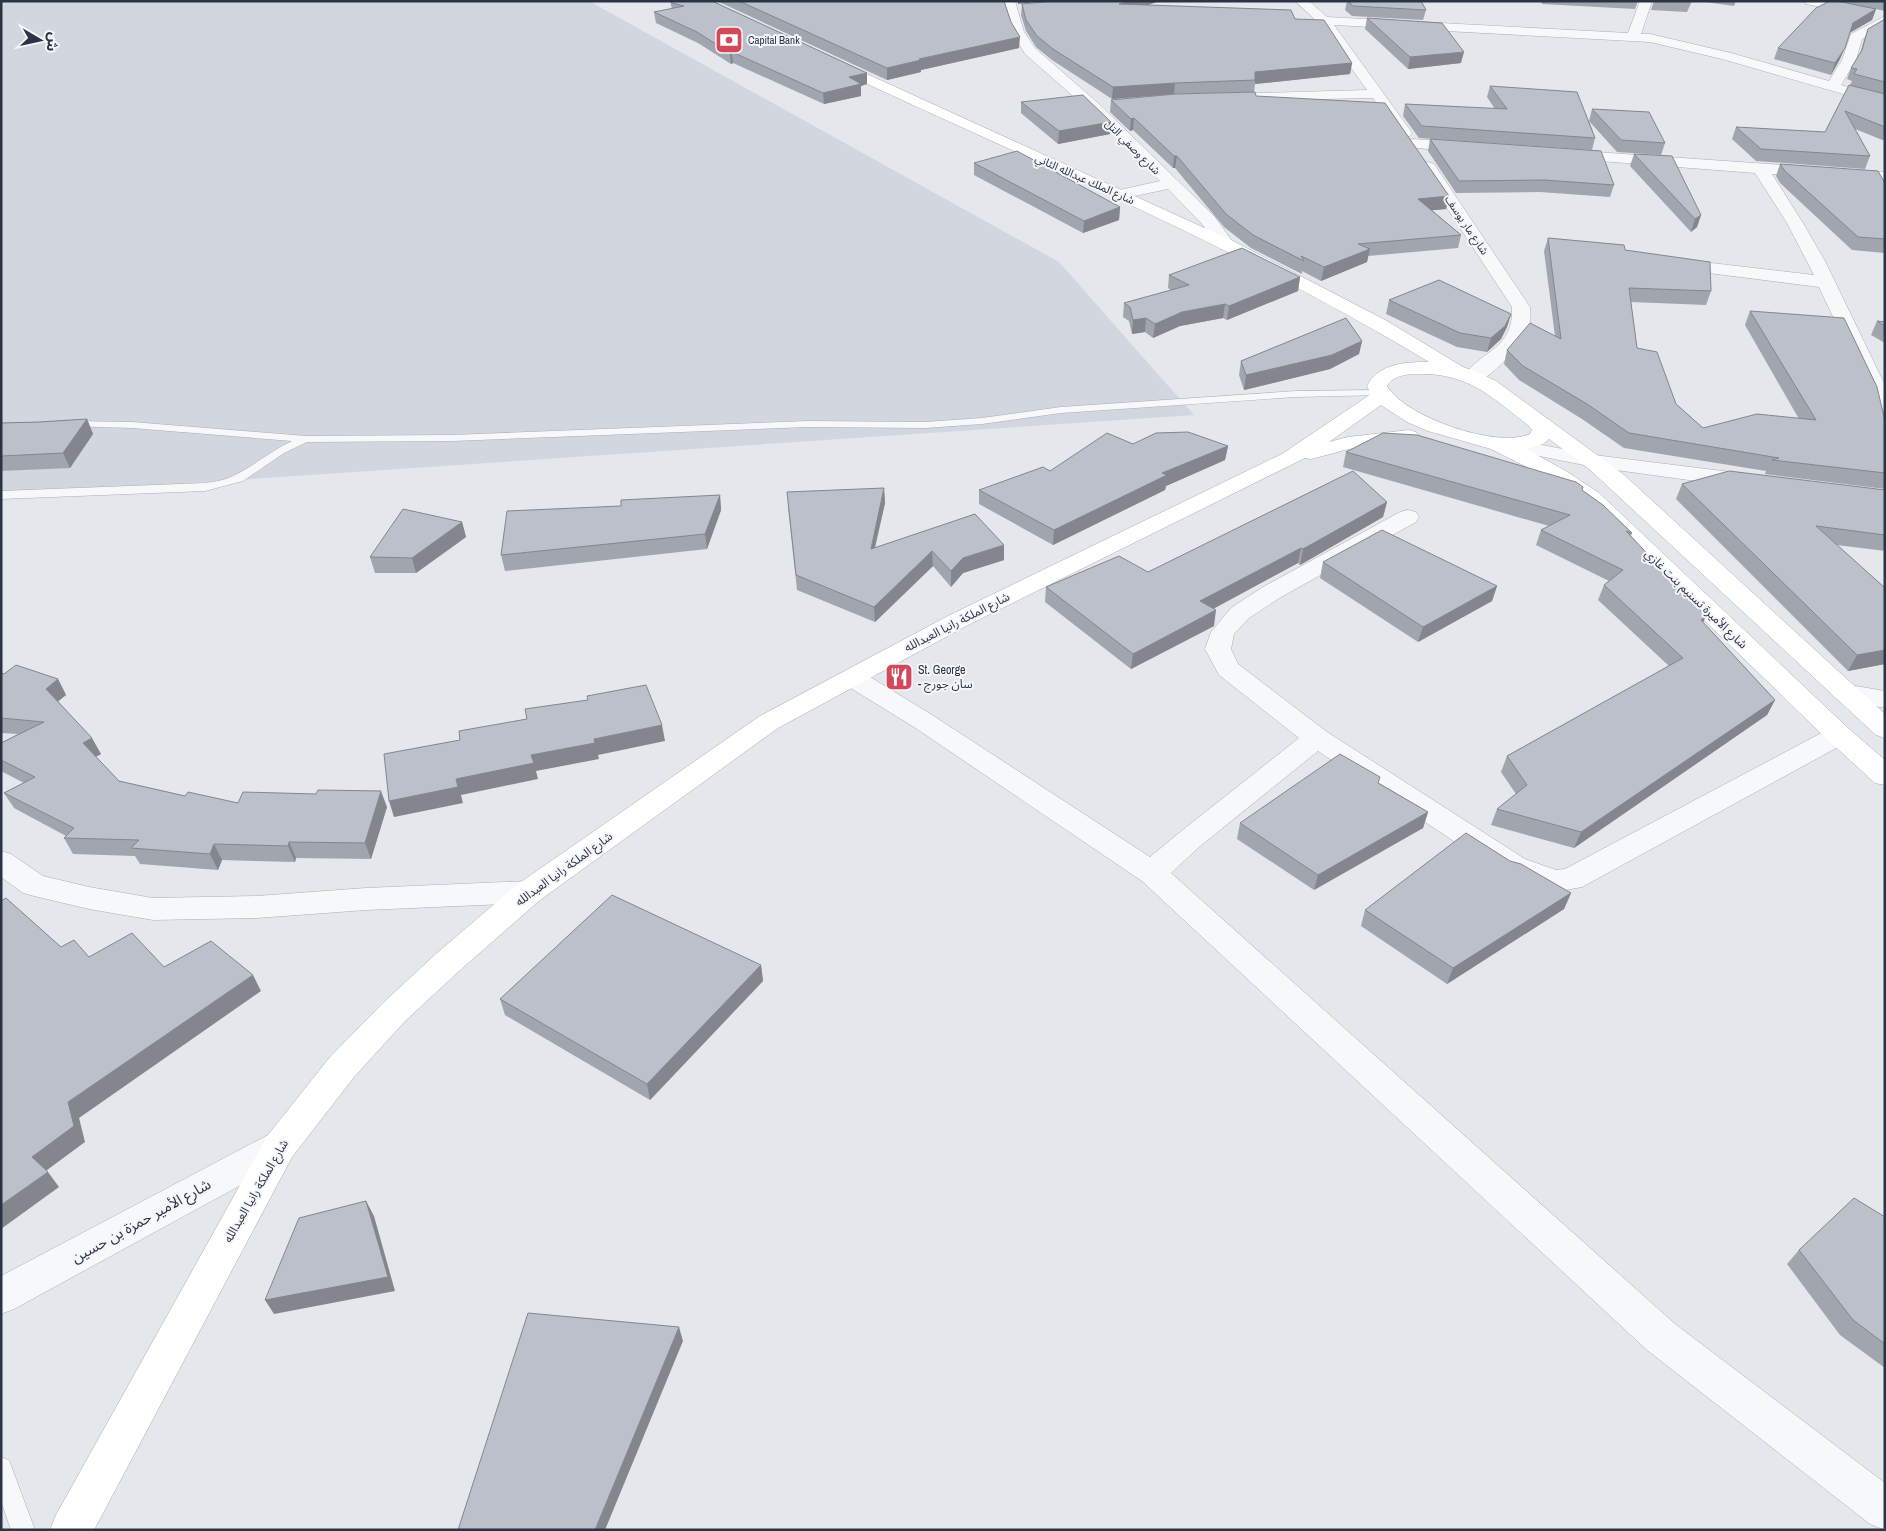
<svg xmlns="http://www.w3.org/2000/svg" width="1886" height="1531" font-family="'Archivo Narrow','Noto Sans Arabic',sans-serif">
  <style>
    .built { fill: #d2d6de }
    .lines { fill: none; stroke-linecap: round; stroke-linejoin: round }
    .service-casing { stroke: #a9aeb7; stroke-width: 1 }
    .minor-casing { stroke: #a9aeb7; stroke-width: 1 }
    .secondary-casing { stroke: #a9aeb7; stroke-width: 1 }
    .service { fill: #f7f8fa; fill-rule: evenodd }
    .minor { fill: #f7f8fa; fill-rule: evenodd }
    .secondary { fill: #fff; fill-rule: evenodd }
    .wall { fill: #a1a5ae }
    .shaded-wall { fill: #83868d }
    .building { fill: #bbc0ca; stroke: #83868d }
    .labels { text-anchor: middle; stroke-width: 4; stroke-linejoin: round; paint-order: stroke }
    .far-poi-label { font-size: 11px; fill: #2b3445; stroke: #f4f6f9; text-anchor: start }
    .far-street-label { font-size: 11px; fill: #2b3445; stroke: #f4f6f9 }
    .street-label { font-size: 12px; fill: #2b3445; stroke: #f4f6f9 }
    .poi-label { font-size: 12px; fill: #2b3445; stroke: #f4f6f9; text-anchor: start }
    .near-street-label { font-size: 15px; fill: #2b3445; stroke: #f4f6f9 }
  </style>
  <rect width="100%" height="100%" fill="#e4e7ec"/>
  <polygon class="built" points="1,1 589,1 1059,262 1194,415 1,496"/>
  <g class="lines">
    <defs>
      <g id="service">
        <path d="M1379,390L1384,393L1383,395L1296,397L1061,413L982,424L925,428L808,427L452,441L307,442L284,453L243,481L205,491L1,499V491L205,483C215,482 226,480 235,475C255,465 271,451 292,441L132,428L66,426L64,424L66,422L70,421L132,422L306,436L452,435L808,421L925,422L982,418L1061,407L1296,391Z"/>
        <polygon points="1,1457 9,1460 35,1530 11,1530 1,1501"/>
      </g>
      <g id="minor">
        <polygon points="1003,1 1015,1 1024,32 1035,48 1099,104 1214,216 1235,245 1232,249 1226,250 1220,249 1202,224 1168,189 1121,199 1115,197 1113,194 1115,191 1160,181 1089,110 1025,54 1012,32"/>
        <polygon points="1295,1 1309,1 1327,17 1628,33 1640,1 1652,1 1641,34 1650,34 1731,53 1829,81 1842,60 1851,34 1885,16 1885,25 1862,39 1856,60 1841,85 1885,97 1885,106 1722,59 1650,42 1334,25 1410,130 1412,133 1410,136 1400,136 1373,98 1225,101 1223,98 1225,95 1230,94 1367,90 1320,24"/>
        <polygon points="1804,1 1828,1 1865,9 1867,12 1861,16 1806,4"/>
        <polygon points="1413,139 1466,143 1471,145 1474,148 1471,151 1466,153 1408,147 1405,144 1408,141"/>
        <polygon points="1566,150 1885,172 1885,182 1772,174 1803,223 1825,261 1885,385 1885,412 1878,410 1875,406 1819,287 1677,269 1671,268 1668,264 1671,260 1677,259 1814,275 1787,223 1755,173 1561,158 1558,155 1561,152"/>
        <path d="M1428,162L1434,164L1530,307C1531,315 1531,322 1528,330C1522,344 1492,377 1477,382C1473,383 1470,382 1466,381L1463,377C1482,349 1514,350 1512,307L1420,167L1422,164Z"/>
        <polygon points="1511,439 1594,455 1747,474 1755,476 1758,481 1755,486 1747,488 1594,467 1504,449 1500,445 1504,441"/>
        <polygon points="1408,510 1416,512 1419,517 1416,522 1281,597 1249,618 1234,634 1231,649 1238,664 1327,732 1525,859 1556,870 1565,869 1829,729 1839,726 1849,729 1852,735 1849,741 1582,887 1555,892 1505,875 1318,751 1199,847 1171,873 1675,1324 1885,1483 1885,1530 1870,1524 1647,1350 1142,881 914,727 844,684 840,678 844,672 853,670 862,672 932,715 1150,857 1179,833 1299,738 1219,675 1205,649 1211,632 1231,608 1263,587 1400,512"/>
        <polygon points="1844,684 1885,691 1885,708 1835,698 1831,692 1835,686"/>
        <polygon points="1,851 11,854 43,876 89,887 153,898 257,896 366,888 529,881 540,884 544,892 540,900 529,903 366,910 257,918 153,920 89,909 34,896 23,893 1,877"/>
        <polygon points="280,1131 292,1135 298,1146 292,1157 14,1309 1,1314 1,1276 268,1135"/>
      </g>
      <path id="secondary" d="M834,59L1233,241L1387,321L1463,367L1477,372L1496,381L1623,474L1885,714V738L1876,735L1588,468L1549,439L1543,444L1526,449L1566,471L1599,493L1849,729L1885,760V785L1875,783L1829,741L1583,503L1539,473L1491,449L1428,431L1407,422L1381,405L1329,442L1348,437L1409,430L1416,432L1419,436L1416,440L1349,449L1311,459L1305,458L966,626L778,728L540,900L459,971L405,1021L354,1077L292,1157L94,1530H50L56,1515L268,1135L330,1057L383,1003L437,953L518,884L760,716L948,616L1282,454L1371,394L1367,386C1379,363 1406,362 1429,362C1238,246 1031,161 829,66L827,63ZM1429,374C1473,377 1494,399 1528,425L1532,430L1530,434C1497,449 1405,417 1387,386C1395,372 1415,374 1429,374Z"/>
    </defs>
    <use href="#service" class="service-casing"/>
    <use href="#minor" class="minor-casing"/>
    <use href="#secondary" class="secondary-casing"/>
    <use href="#service" class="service"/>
    <use href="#minor" class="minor"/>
    <use href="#secondary" class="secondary"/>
  </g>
  <g class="wall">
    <polygon points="670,1 712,1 867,73 867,84 861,86 861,96 824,104 733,63 731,64 698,43 656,23 654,12 672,9"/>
    <polygon points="717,1 1004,1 1019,48 921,70 921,72 887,80"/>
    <polygon points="1347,1 1421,1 1426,10 1423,20 1352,16 1345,10"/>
    <polygon points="1541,1 1638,1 1635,9 1542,4"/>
    <polygon points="1654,1 1692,1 1687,12 1651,10"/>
    <polygon points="1698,1 1736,1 1734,6"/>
    <polygon points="1846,1 1885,1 1885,11 1876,9 1872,20 1850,33 1840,59 1831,75 1774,59 1778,48 1845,3"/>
    <polygon points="1022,4 1148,5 1295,19 1352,63 1350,74 1255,84 1254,92 1174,94 1112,99 1052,60 1036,47 1026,31 1021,15"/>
    <polygon points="1367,18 1461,63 1408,69 1365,29"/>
    <polygon points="1885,19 1885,141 1855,129 1870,156 1865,169 1756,161 1732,139 1736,127 1825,132 1850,85 1852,81 1847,79 1851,68 1860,54 1864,40 1868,29"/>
    <polygon points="1490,86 1589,121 1592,109 1665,143 1661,155 1617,152 1589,121 1595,138 1592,150 1419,138 1403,116 1405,104 1495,109 1487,97"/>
    <polygon points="1256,96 1449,196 1446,209 1432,210 1461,235 1458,248 1368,256 1367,262 1321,281 1302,271 1302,274 1251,248 1224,227 1175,168 1173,168 1133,130 1130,131 1110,112 1111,100"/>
    <polygon points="1021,102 1111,122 1110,134 1058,144 1021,113"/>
    <polygon points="1430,139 1614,185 1610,197 1540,192 1456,193 1428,151"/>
    <polygon points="1634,154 1701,215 1697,227 1691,232 1630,166"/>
    <polygon points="974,163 1120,207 1119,220 1083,233 974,175"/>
    <polygon points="1780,164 1885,183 1885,253 1852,250 1780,183 1776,176"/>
    <polygon points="1548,238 1625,250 1711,291 1706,305 1631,302 1637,348 1676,404 1703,428 1799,419 1745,325 1750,311 1885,421 1885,489 1765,474 1766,471 1624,448 1582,419 1519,380 1504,364 1507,350 1555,336 1544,251"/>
    <polygon points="1169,275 1300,277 1298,291 1227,320 1223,318 1180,326 1153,338 1145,332 1132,334 1129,321 1123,317 1124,303 1171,290 1168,288"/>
    <polygon points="1389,300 1511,314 1507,327 1501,339 1487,352 1457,347 1386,314"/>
    <polygon points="1877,321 1885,322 1885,343 1871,335"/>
    <polygon points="1362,341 1359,354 1330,369 1244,390 1239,375 1241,361"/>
    <polygon points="87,419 93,434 70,468 1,471 1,423 39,422"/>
    <polygon points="1133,444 1228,446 1225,460 1166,486 1165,490 1053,545 979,504 979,490 1050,471"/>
    <polygon points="1346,452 1582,490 1632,533 1631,536 1703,623 1775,700 1767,715 1574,848 1491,825 1497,809 1516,794 1501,772 1507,756 1669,666 1598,600 1604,585 1609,581 1536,545 1541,530 1549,526 1343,467"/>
    <polygon points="1682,484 1885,490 1885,551 1837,545 1885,664 1848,671 1676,499"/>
    <polygon points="884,488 885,503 875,548 975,514 1004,560 963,573 951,587 933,566 875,622 797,590 788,507"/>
    <polygon points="720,495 721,510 707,549 505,571 501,555 621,506"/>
    <polygon points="1387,502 1383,517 1300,565 1298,563 1213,609 1214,626 1131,669 1045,602 1046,587 1148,572"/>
    <polygon points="462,522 466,537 416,573 375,573 370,557"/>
    <polygon points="1323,562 1497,586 1492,601 1418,642 1320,578"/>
    <polygon points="1,673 4,674 58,679 66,695 58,701 101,754 96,757 119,781 185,796 238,803 387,807 371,859 296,858 295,862 222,860 218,870 140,864 135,856 73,854 64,838 66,836 14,808 4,793 24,783 1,771 1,743 18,734 1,733"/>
    <polygon points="1379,783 1428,812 1423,828 1314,890 1237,839 1240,823"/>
    <polygon points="1510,861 1571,893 1564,909 1447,984 1361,926 1365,910"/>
    <polygon points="761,965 763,981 650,1100 505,1015 500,999"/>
    <polygon points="1885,1217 1885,1368 1840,1335 1787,1264 1799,1250"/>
  </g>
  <g class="shaded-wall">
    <polygon points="1018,1 1045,1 1018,4"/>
    <polygon points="1128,1 1160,1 1119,15 1119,4"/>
    <polygon points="1876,9 1872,20 1849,33 1853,23"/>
    <polygon points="1020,37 1019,48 921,70 921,72 887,80 887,68 919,59"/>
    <polygon points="1845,48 1840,59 1831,75 1835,63"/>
    <polygon points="732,52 733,63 731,64 730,53"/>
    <polygon points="1464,52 1461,63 1408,69 1410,57"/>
    <polygon points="1352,63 1350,74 1255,84 1255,72"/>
    <polygon points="867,73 867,84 861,86 861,96 824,104 823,93 849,77"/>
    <polygon points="1175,83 1174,94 1112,99 1113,87"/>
    <polygon points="1134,118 1133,130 1130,131 1131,119"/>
    <polygon points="1111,122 1110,134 1058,144 1059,131"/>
    <polygon points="1174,156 1177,156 1175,168 1173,168"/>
    <polygon points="1449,196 1446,209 1415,212 1418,199"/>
    <polygon points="1120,207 1119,220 1083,233 1084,221"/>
    <polygon points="1701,215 1697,227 1691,232 1695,219"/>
    <polygon points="1370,249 1367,262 1321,281 1324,267"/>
    <polygon points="1300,277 1298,291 1227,320 1229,306"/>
    <polygon points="1225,304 1223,318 1180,326 1153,338 1155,324 1182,312"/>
    <polygon points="1511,314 1507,327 1501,339 1487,352 1491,338"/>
    <polygon points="1146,318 1145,332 1132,334 1133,320"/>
    <polygon points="1362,341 1359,354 1330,369 1244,390 1246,375"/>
    <polygon points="87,419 93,434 70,468 63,453"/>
    <polygon points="1228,446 1225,460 1166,486 1165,490 1053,545 1054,530 1162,473"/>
    <polygon points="884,488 885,503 871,564 871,549"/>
    <polygon points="720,495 721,510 707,549 705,534"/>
    <polygon points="1387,502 1383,517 1300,565 1303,549"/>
    <polygon points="462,522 466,537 416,573 412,558"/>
    <polygon points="1004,545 1004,560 963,573 951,587 951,571 963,558"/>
    <polygon points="1301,548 1298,563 1198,617 1200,601"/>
    <polygon points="932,551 933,566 875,622 874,607"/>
    <polygon points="1497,586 1492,601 1418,642 1423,627"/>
    <polygon points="1216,610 1214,626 1131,669 1133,654"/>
    <polygon points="1706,616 1699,632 1701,620"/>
    <polygon points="1885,650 1885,664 1848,671 1857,655"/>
    <polygon points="58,679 66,695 55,704 46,689"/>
    <polygon points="1775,700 1767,715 1574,848 1581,832"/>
    <polygon points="662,725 665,741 598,755 599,759 536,771 538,779 461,795 463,803 394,817 389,801 531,755 594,739"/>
    <polygon points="92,738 101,754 91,759 83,743"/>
    <polygon points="381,791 387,807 371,859 365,843"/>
    <polygon points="1428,812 1423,828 1314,890 1318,875"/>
    <polygon points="289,842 296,858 295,862 288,846"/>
    <polygon points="214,844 222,860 218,870 210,854"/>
    <polygon points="1571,893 1564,909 1447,984 1453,968"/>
    <polygon points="761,965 763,981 650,1100 647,1084"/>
    <polygon points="253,975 261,991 79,1118 85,1142 43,1173 32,1157 68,1102"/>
    <polygon points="48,1172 59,1187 1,1229 1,1205"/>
    <polygon points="366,1201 374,1216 395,1291 274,1314 265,1300"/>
    <polygon points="679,1327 683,1341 605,1530 595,1530"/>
  </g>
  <g class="building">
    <polygon points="671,1 712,1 867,73 849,77 861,84 823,93 732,52 730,53 697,32 654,12 684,6 672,3"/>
    <polygon points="739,1 1004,1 1011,22 1020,37 919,59 921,60 887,68"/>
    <polygon points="1054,1 1128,1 1119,4 1291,10 1295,19 1324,20 1352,63 1255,72 1255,80 1175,83 1113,87 1053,49 1037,36 1026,20 1022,4"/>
    <polygon points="1348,1 1421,1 1426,10 1353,6"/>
    <polygon points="1830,1 1837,1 1876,9 1853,23 1845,48 1835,63 1778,48 1816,8"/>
    <polygon points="1367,18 1442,23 1464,52 1410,57"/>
    <polygon points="1885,19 1885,82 1854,74 1857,69 1851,68 1862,50 1868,29"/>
    <polygon points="1849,85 1885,94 1885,127 1845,111 1870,156 1761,149 1736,127 1825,132"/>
    <polygon points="1490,86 1577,92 1595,138 1422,126 1405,104 1507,109"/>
    <polygon points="1255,92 1256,96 1385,103 1449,196 1418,199 1461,235 1358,244 1370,249 1324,267 1301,256 1304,261 1253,235 1226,214 1177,156 1174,156 1134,118 1131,119 1111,100 1175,94"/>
    <polygon points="1083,95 1111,122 1059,131 1021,102"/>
    <polygon points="1592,109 1649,112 1665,143 1621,140"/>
    <polygon points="1430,139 1601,151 1614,185 1544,180 1459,181"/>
    <polygon points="1017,151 1120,207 1084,221 974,163"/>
    <polygon points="1634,154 1672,156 1701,215 1695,219"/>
    <polygon points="1780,164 1878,171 1885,183 1885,239 1858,237 1785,171"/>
    <polygon points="1548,238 1624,245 1625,250 1710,262 1711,291 1629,288 1637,348 1657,352 1676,404 1703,428 1757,414 1816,420 1750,311 1844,318 1877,387 1885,421 1885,473 1772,460 1779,458 1629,433 1587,404 1523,366 1507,350 1530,323 1561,339"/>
    <polygon points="1242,248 1300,277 1229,306 1225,304 1182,312 1155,324 1146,318 1133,320 1130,307 1124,303 1189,285 1169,275"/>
    <polygon points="1439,280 1511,314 1505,326 1491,338 1460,333 1389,300"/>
    <polygon points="1346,318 1362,341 1332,355 1246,375 1241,361"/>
    <polygon points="1877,321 1885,322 1885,326"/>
    <polygon points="87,419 63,453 1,456 1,423 39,422"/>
    <polygon points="1188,432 1228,446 1162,473 1167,475 1054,530 979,490 1043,467 1050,471 1107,433 1133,444 1156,433"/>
    <polygon points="1383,433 1417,435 1576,482 1583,487 1582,490 1603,505 1632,533 1626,531 1706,616 1701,620 1775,700 1581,832 1497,809 1527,785 1507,756 1683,658 1604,585 1623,570 1541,530 1570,515 1346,452"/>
    <polygon points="1353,471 1387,502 1303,549 1301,548 1200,601 1216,610 1133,654 1046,587 1119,556 1148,572"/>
    <polygon points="1729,471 1885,490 1885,535 1816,526 1885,588 1885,650 1857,655 1682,484"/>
    <polygon points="884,488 871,549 975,514 1004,545 963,558 951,571 932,551 874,607 796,575 787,492"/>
    <polygon points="720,495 705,534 501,555 507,511 621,506 621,500"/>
    <polygon points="403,509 462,522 412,558 370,557"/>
    <polygon points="1382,530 1497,586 1423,627 1323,562"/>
    <polygon points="16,665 58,679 46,689 92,738 83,743 119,781 185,796 188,792 238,803 243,792 316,794 318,790 381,791 365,843 289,842 288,846 214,844 210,854 131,848 139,840 64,838 74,828 4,793 35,777 1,760 1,743 44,722 1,718 1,673 4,674"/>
    <polygon points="646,685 662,725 594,739 595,743 531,755 534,763 456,779 458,787 389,801 384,754 460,740 459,731 527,719 525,709 588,700 587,696"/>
    <polygon points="1340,754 1380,777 1378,783 1428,812 1318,875 1240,823"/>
    <polygon points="1466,833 1510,861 1521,864 1571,893 1453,968 1365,910"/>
    <polygon points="612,895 761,965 647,1084 500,999"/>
    <polygon points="6,898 61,947 74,940 89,957 132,933 164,967 211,941 253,975 68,1102 74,1126 32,1157 48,1172 1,1205 1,901"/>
    <polygon points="1854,1198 1885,1217 1885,1344 1853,1320 1799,1250"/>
    <polygon points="366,1201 388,1277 265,1300 299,1218"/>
    <polygon points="528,1313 679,1327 595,1530 458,1530"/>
  </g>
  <defs>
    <symbol id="bank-square" viewBox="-11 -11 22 22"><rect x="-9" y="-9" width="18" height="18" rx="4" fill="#d1495b" stroke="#f4f6f9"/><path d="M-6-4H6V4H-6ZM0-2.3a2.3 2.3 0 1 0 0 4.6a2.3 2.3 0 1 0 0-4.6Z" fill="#fff"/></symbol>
    <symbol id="restaurant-square" viewBox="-11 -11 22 22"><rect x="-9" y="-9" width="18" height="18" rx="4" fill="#d1495b" stroke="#f4f6f9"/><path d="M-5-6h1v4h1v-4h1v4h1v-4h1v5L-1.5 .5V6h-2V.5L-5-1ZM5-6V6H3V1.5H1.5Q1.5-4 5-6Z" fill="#fff"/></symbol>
  </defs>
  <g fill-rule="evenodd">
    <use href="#bank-square" x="713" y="24" width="32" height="32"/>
    <use href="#restaurant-square" x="883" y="661" width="32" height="32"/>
  </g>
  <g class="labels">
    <g class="far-poi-label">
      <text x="748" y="44">Capital Bank</text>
    </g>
    <g class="far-street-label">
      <text transform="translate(1133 147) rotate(45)" y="4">شارع وصفي التل</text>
      <text transform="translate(1085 179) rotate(24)" y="4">شارع الملك عبدالله الثاني</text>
      <text transform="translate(1467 225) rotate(56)" y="4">شارع مار يوسف</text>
    </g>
    <g class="street-label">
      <text transform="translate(1696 599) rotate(44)" y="4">شارع الأميرة تسنيم بنت غازي</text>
      <text transform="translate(957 622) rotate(-27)" y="4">شارع الملكة رانيا العبدالله</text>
      <text transform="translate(564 869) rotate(-36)" y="4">شارع الملكة رانيا العبدالله</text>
      <text transform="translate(256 1191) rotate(-60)" y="4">شارع الملكة رانيا العبدالله</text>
    </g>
    <g class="poi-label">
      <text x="918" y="674">St. George<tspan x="918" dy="14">- سان جورج</tspan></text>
    </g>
    <g class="near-street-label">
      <text transform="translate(141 1221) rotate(-29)" y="5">شارع الأمير حمزة بن حسين</text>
    </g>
  </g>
  <rect width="1886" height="1531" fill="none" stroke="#2b3445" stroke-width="5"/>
  <g transform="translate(40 40) rotate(99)" stroke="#f4f6f9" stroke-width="4" paint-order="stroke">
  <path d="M0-4L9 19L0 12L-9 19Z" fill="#2b3445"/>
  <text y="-8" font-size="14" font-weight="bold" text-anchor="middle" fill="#2b3445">ش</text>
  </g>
</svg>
